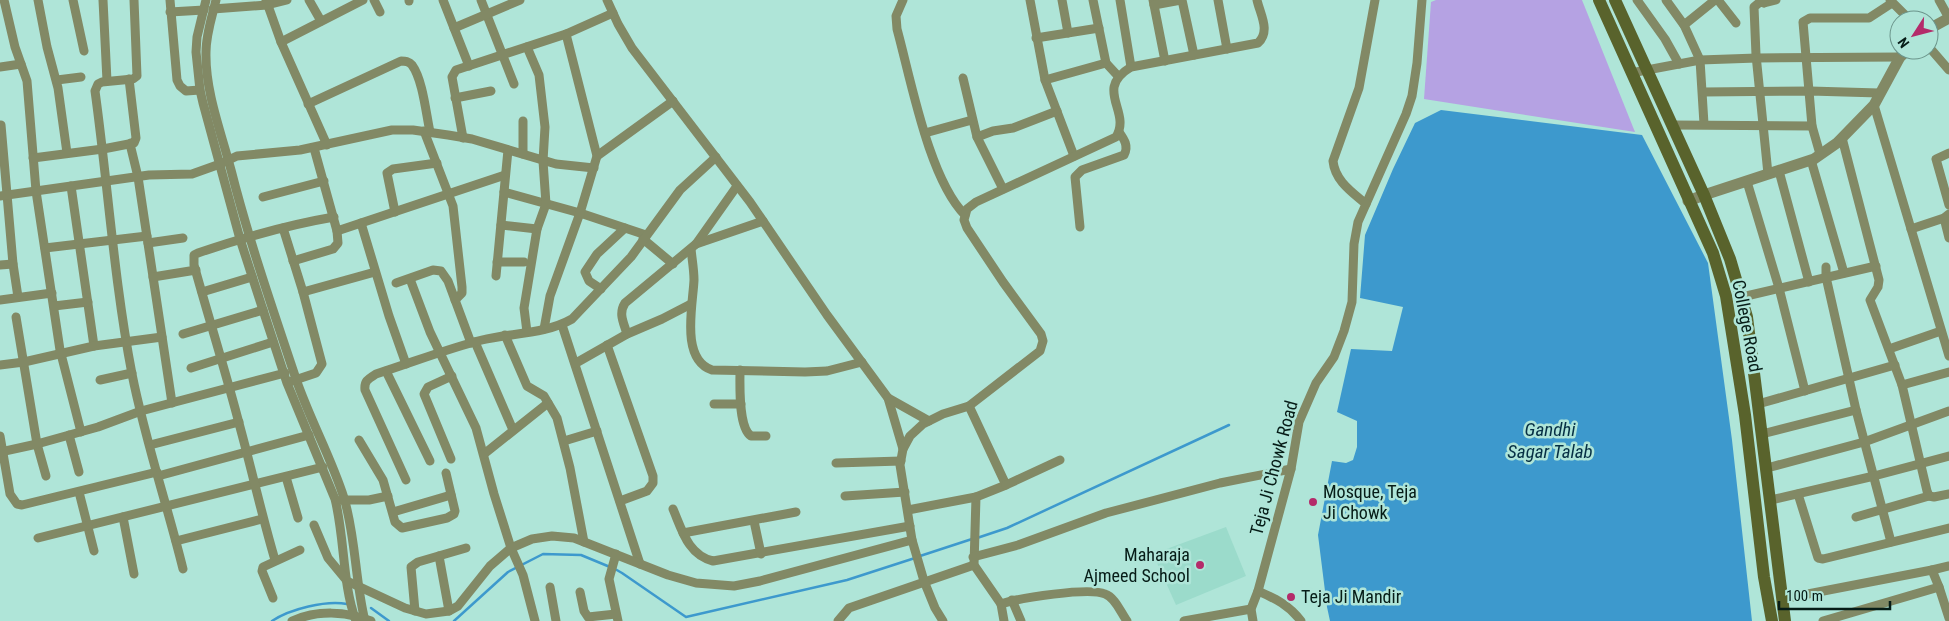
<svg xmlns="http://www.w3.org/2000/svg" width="1949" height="621" font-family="'Roboto Condensed',sans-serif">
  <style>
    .built { fill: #9bdbcb }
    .green { fill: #b5a2e3 }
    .water { fill: #3d99cd }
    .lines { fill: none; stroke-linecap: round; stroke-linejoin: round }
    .stream { stroke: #3d99cd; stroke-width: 2.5 }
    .minor { stroke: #828965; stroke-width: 9 }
    .tertiary { stroke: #828965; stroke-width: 11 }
    .secondary { stroke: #59632c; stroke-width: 12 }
    .poi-dot { fill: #b42b6a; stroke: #afe5d8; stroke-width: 2 }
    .labels { text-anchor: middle; stroke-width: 5; stroke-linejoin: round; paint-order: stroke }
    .street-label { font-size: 18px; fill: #061c17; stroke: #afe5d8 }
    .poi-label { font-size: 18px; fill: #061c17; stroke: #afe5d8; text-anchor: start }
    .water-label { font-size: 19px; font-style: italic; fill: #062f44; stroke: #afe5d8 }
  </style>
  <rect width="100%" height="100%" fill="#afe5d8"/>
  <polygon class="built" points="1226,527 1246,576 1176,605 1153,554"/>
  <polygon class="green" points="1436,0 1582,0 1635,132 1424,99 1431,2"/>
  <polygon class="water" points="1441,110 1642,135 1708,263 1732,440 1752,621 1330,621 1327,607 1318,535 1332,461 1346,463 1353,460 1357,447 1357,421 1337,412 1351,349 1392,351 1403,307 1360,298 1365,235 1393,169 1415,123"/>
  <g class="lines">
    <g class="stream">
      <polyline points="977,538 1007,528 1229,425"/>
      <polyline points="920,556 972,539"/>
      <polyline points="615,569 622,573 686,617 847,580 915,558"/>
      <polyline points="371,608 389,621"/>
      <path d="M272,621C290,609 326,600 347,604"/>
      <polyline points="454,621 508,572 543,554 581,555 610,567"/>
    </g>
    <g class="minor">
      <polyline points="4,0 15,47 27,81 36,191 60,350 81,432"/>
      <polyline points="38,0 47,47 58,88 67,153"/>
      <polyline points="73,0 84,51"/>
      <polyline points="103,0 107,81"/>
      <path d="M134,0L137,76L133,79L102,82L98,84L95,91C108,185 114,281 132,374C145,440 167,504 183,569"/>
      <polyline points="170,0 177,80 180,86 186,91 200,90"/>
      <path d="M206,0L197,37L196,52L200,90L203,103L240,239L263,310L287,383L335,499C345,539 342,583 356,621"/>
      <path d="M216,0C212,17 206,34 206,52C205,91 221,132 231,170C249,241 273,310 296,379C310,420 331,457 344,498C356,538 355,581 365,621"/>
      <polyline points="266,0 281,42 327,145"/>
      <polyline points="309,0 321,21"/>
      <polyline points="374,0 380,12"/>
      <polyline points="409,0 409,1"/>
      <polyline points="443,0 469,66"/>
      <polyline points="481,0 514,84"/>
      <polyline points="607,0 618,24 632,48 750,202 827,315 888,398 903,449"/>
      <path d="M903,0L896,16L897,29C911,80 929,179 965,215"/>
      <polyline points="1030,0 1045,80 1074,156"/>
      <polyline points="1062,0 1068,33"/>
      <polyline points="1093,0 1106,63 1118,76"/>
      <polyline points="1120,0 1131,67"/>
      <polyline points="1153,0 1165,61"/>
      <polyline points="1182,0 1194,55"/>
      <polyline points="1218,0 1227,49"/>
      <polyline points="1637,0 1665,39 1679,64"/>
      <polyline points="1666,0 1684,25 1700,60 1704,124"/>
      <polyline points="1718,0 1736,23"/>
      <polyline points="1762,0 1764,3 1776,0"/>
      <polyline points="1890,0 1910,20"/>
      <polyline points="1939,0 1949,18"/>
      <polyline points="1764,3 1760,2 1754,7 1756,55 1768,174"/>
      <polyline points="1154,5 1181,0"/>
      <polyline points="213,9 267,5 287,0"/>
      <polyline points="170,12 204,10"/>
      <polyline points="1684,25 1715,0"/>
      <polyline points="454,28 520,0"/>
      <polyline points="1036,38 1099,28"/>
      <polyline points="281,42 363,0"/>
      <polyline points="1929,47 1949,70"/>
      <polyline points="0,67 21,64"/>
      <polyline points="1631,73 1700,60 1757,58 1900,57"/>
      <polyline points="963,78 977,137 1003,189"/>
      <polyline points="57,80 81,77"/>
      <polyline points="1045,80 1106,63"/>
      <polyline points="1703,92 1810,91 1879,93"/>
      <polyline points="455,98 491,91"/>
      <path d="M308,104L401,61C405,61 409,61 412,65C423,80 426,114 430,132"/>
      <polyline points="1874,105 1949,356"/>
      <polyline points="1,125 13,264 18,297"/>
      <polyline points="1672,125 1812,126"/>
      <polyline points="424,131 453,206 462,287 462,293 455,300"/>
      <polyline points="925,133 972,120"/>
      <polyline points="977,137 993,131 1013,128 1057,111"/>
      <polyline points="463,138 452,77 456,70 566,34 613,13"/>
      <polyline points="1842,138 1879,280 1878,287 1870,300 1902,385 1927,491 1929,496 1934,497 1949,494"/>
      <polyline points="131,143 130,144 138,177 172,403"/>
      <polyline points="1949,153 1936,159 1949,205"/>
      <polyline points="523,154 523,121"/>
      <polyline points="1820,154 1812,126 1803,22 1810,18 1869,18 1892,3"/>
      <polyline points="597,156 673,101"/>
      <polyline points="33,158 103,149 134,143 136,138 129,79"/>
      <polyline points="1811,160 1844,273"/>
      <polyline points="1779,171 1809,282"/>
      <polyline points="1748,185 1779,288 1805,391"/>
      <polyline points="71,186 94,346"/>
      <polyline points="504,192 580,213 646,235"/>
      <polyline points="0,196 149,175 192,174 220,164 237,156 300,150 392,130 413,130 448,135 472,139 556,164 594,168"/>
      <polyline points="263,197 324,181"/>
      <polyline points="1366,204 1406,114 1412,96 1417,63 1422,0"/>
      <polyline points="395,212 387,173 393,169 437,163"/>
      <polyline points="1944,218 1949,238"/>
      <polyline points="361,223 389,316 406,364"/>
      <polyline points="501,225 537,229"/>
      <path d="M1080,227L1075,177L1082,170L1124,155C1129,146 1124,139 1119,132"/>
      <polyline points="283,228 303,292 322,364 316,373 292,381"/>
      <polyline points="1911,229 1944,218 1949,214"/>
      <polyline points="337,231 505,175"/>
      <polyline points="643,239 673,264"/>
      <polyline points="148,243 183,238"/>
      <polyline points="696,244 763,221"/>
      <polyline points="45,248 147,236"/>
      <path d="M691,249C692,259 694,270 694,280C693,305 680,359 712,370L805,372L827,371L862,362"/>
      <polyline points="293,261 333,249 338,243 337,231 314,148"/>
      <polyline points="497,262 524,262"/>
      <polyline points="0,265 13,264"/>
      <polyline points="1826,267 1826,277 1856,410 1891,542"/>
      <polyline points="496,276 508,150"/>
      <polyline points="153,277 196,270"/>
      <polyline points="410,279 430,332 476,428 494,494 511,548 523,575 535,621"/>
      <polyline points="396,283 433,270 441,271 448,281 471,343"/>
      <polyline points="601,289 589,281 585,272 597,254 625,228"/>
      <polyline points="202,292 252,277"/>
      <polyline points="303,292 375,272"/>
      <polyline points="1742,297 1876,266"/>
      <polyline points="0,300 52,293"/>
      <polyline points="54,306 88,302"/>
      <polyline points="16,317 37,444 46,476"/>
      <polyline points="562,325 640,564"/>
      <polyline points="544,329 550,296 580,213 597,156 566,34"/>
      <polyline points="527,332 524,308 537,229 546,204 543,161 545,127 539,75 527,47"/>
      <polyline points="183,334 263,310"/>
      <path d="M627,334C624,323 618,314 625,303L696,244L737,186"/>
      <polyline points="505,335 527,386 544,396 557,418 570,468 584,542"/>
      <polyline points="475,342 513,430"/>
      <polyline points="607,345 653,476 653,483 647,491 620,501"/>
      <polyline points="1889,349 1941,331"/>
      <polyline points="576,363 627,334 662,319 691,304"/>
      <polyline points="0,365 24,362 94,346 162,337"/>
      <polyline points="191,368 273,342"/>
      <path d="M740,370C740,385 738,427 751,436H766"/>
      <polyline points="386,371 430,461"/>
      <polyline points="100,380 132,373"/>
      <polyline points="1902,385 1949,372"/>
      <polyline points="888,398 929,421"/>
      <polyline points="714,404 741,404"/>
      <polyline points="1758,404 1895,365"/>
      <polyline points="969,406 1006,485 976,497 974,565 1001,604"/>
      <polyline points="1762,434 1856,410"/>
      <polyline points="69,435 79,472"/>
      <polyline points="0,436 10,494 17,504 22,505 157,472"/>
      <polyline points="359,440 383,480 395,522 402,528 447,518 454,514 455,511 446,473"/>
      <polyline points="564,441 597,431"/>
      <polyline points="150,445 239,422"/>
      <polyline points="0,452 37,444 98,427 141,411 285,373"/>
      <polyline points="484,454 548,403"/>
      <polyline points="451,459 424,394 428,387 452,376"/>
      <polyline points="836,463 901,461"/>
      <polyline points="1767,468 1864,442 1949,411"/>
      <polyline points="158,476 309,435"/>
      <polyline points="286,477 298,518"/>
      <path d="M406,480L365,390C364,381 368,379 376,374C411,363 446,349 482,340C511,333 546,334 572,319L631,257L680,190L716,157"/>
      <polyline points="1006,485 1060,460"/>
      <polyline points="79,492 94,551"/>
      <polyline points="1798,494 1818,558 1823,559 1949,528"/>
      <polyline points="845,496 905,492"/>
      <polyline points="341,500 369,500 388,496"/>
      <polyline points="1771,500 1874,476 1949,456"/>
      <path d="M673,509C682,530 688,555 713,561L910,526"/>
      <polyline points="908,510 976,497"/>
      <polyline points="393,512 451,495"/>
      <polyline points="123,517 134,574"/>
      <polyline points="1856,517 1929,496"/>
      <polyline points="754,521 761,554"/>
      <polyline points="314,525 328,558 347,581 405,608 426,614 449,611 458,606 490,566 511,548 532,539 552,536 574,538 668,575 696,583 734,586 760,581 912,540"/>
      <polyline points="683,533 796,512"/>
      <polyline points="38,538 323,467"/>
      <polyline points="176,541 262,519"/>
      <polyline points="616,554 609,579 618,621"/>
      <polyline points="439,556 449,611"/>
      <polyline points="973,557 1018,545 1106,513 1220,483 1291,469"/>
      <path d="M275,560C262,516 252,471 240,427C226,373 209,319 194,265V255L198,253C242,238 287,225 334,217"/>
      <polyline points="1932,570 1949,566"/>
      <polyline points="550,587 556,621"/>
      <path d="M1258,591C1276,599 1289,605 1301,621"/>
      <polyline points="580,592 584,611 588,617 616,614"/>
      <polyline points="273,598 262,571 263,567 300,550"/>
      <polyline points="1782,599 1932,570 1939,587 1949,618"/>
      <polyline points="1012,600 1021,621"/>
      <polyline points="415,611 411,567 418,562 466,548"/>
      <path d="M292,621C317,610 346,611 371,621"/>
      <polyline points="838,621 849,608 974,565"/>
      <path d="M943,621L935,608L924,581L912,540L900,465L903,449L910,436L923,424L943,414L969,406L1040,351L1043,341L1041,334L1003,282L967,228L964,220L967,209L976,202L1116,137C1132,111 1093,90 1131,67L1258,43C1271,31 1260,14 1257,0"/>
      <path d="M1004,621L1001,604C1019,598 1089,587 1105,594C1115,597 1121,613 1127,621"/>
      <polyline points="1184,621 1251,609"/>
      <path d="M1253,621L1251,609L1258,591L1291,469L1299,422L1316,383L1334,357L1344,331L1352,302L1354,244L1358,222L1366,204C1352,192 1335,181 1333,161L1359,88L1375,0"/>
      <polyline points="1823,621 1939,587"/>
    </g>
    <g class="tertiary">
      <polyline points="1929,29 1949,18"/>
      <polyline points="1688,201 1704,195 1814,159 1837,143 1874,105 1900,57 1907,50"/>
    </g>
    <g class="secondary">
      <polyline points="1599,0 1713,253 1726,296 1745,415 1764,577 1772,621"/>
      <polyline points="1615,0 1704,195 1730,259 1747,317 1785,621"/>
    </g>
  </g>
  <g class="poi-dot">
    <circle cx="1313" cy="502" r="5"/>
    <circle cx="1200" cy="565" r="5"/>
    <circle cx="1291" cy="597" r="5"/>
  </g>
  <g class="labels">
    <g class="street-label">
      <text transform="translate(1747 326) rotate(79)" y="6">College Road</text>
      <text transform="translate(1274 468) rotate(-75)" y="6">Teja Ji Chowk Road</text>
    </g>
    <g class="poi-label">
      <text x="1323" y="498">Mosque, Teja<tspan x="1323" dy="21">Ji Chowk</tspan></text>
      <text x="1190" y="561" text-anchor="end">Maharaja<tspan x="1190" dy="21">Ajmeed School</tspan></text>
      <text x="1301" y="603">Teja Ji Mandir</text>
    </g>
    <g class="water-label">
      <text x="1550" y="436">Gandhi<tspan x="1550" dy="22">Sagar Talab</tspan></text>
    </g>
  </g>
  <g transform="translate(1914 35) rotate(234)"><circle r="24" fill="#afe5d8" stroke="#6b958b"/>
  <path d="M0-4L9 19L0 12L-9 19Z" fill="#b42b6a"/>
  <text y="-8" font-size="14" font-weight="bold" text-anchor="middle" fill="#061c17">N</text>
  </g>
  <path d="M1779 601v8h111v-8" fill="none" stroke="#061c17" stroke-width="2.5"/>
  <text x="1786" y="601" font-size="15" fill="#061c17" stroke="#afe5d8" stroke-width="4" paint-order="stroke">100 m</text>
</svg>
